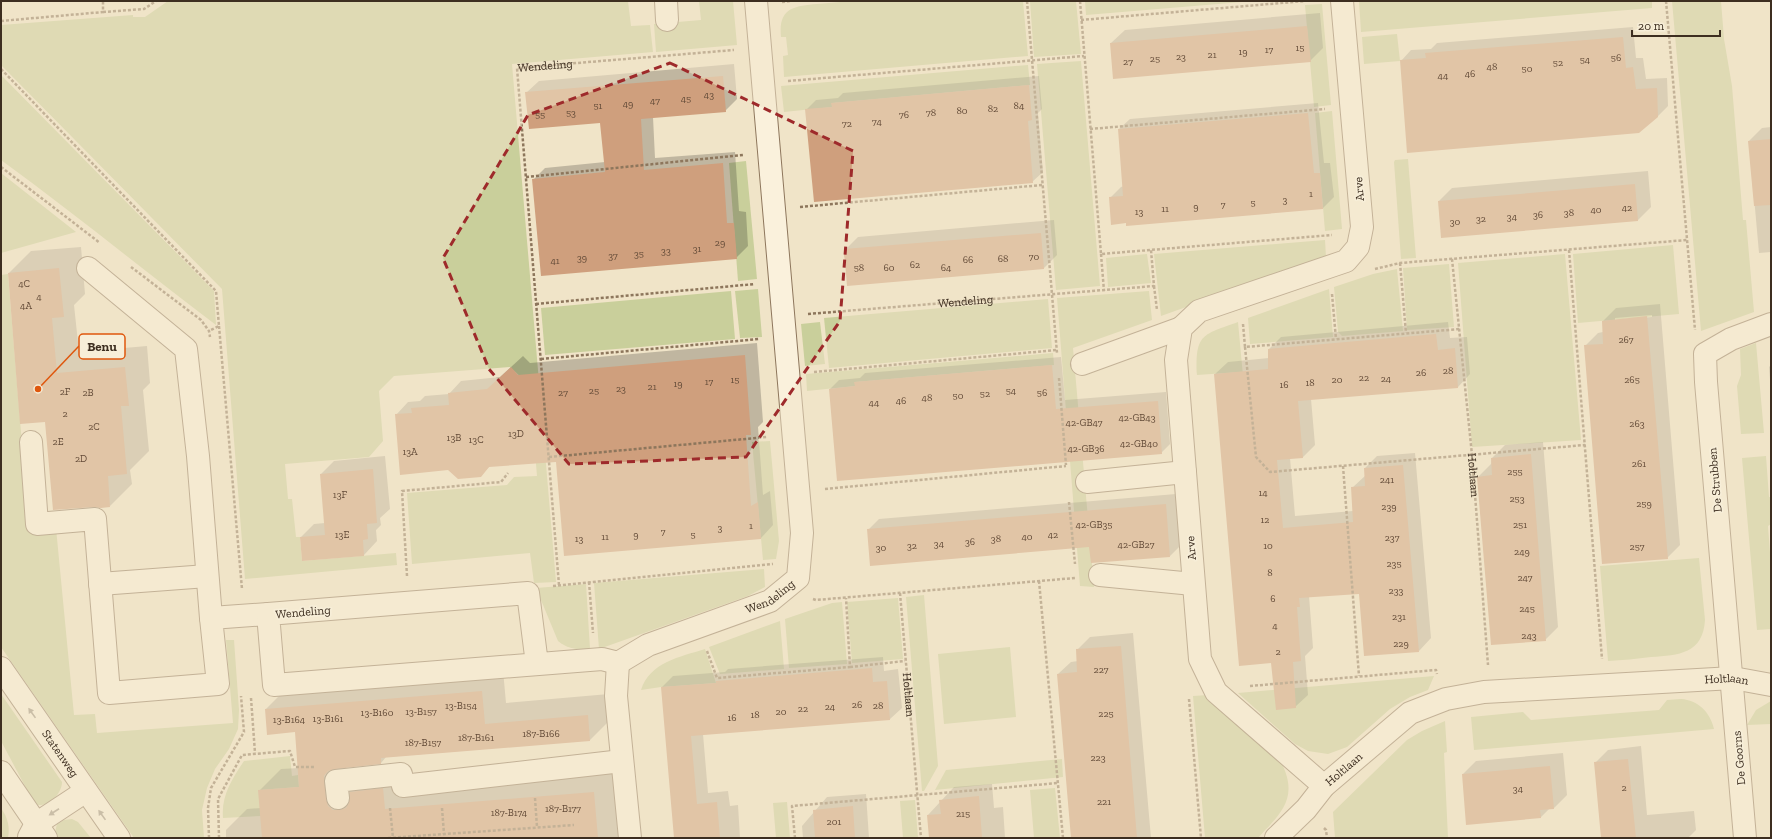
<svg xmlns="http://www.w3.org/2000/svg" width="1772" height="839" font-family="'Zilla Slab',serif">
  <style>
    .green { fill: #c9cf9b }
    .shadow { fill: #0003; fill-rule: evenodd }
    .building { fill: #cf9f7d }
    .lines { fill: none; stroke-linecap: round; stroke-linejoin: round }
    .minor-casing { stroke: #8d765c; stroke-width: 24 }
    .path { stroke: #8d765c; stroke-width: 2.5; stroke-dasharray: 3 2; stroke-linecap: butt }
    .minor { stroke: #faf1dc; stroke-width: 22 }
    .oneway { fill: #9c907e }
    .marked { fill: none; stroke: #9e2a2b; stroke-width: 3; stroke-dasharray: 8 5; stroke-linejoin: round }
    .labels { text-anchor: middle; stroke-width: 3.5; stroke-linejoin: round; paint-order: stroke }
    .number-label { font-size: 10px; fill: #624a37 }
    .street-label { font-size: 12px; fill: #3d2e20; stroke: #f7eed8 }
    .leader { fill: none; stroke: #df570d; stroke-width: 1.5 }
    .callout-dot { fill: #df570d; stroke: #f7eed8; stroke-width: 1.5 }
    .callout { fill: #f7eed8; stroke: #df570d; stroke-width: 1.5 }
    .callout-label { font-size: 13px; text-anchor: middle; font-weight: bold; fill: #3d2e20 }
  </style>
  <rect width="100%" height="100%" fill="#f0e4c8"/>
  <g class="green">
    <polygon points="168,1 628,1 631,26 650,25 653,52 512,64 556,582 534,583 530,553 412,564 407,493 507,485 514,477 537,476 531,403 522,378 510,367 394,376 379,391 383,441 369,457 285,464 288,499 292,499 296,537 300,537 302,561 396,553 397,565 245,579 222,289 1,65 1,25 133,15 133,17 145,17"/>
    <polygon points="699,1 733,1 737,45 656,52 654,24 701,20"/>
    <path d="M851,1H1023L1028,56L784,77L783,56L788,55L786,37H781C778,8 794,6 817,4C829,3 840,2 851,1Z"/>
    <polygon points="1030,1 1076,1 1081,54 1034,57"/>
    <polygon points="1085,1 1254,1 1086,15"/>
    <polygon points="1359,1 1652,1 1652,8 1361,32"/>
    <polygon points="1672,1 1721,1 1724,39 1732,86 1743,220 1746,220 1754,312 1701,331"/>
    <polygon points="1322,4 1331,105 1314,107 1305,5"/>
    <polygon points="1397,34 1400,61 1364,64 1362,37"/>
    <polygon points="1081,61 1100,286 1056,290 1037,64"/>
    <polygon points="1028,65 1030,85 832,103 832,107 784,112 781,86"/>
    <path d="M1,75L214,291L216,325C143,270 74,213 1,160Z"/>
    <polygon points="1332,111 1342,229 1325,231 1315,113"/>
    <polygon points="1408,159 1416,258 1401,259 1394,162 1395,160"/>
    <polygon points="746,161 757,279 738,281 729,163"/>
    <polygon points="1,173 76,232 1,253"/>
    <polygon points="1325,240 1326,257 1161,316 1154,254"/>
    <polygon points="1673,245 1679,314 1578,323 1573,254"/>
    <polygon points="1147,254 1151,283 1108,287 1106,258"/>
    <polygon points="1565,254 1581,440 1472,447 1458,263"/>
    <polygon points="1449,264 1454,327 1407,330 1403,268"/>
    <polygon points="1397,269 1403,331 1342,336 1338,332 1334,287 1373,274"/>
    <polygon points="8,274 29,529 56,528 74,715 95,714 97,733 233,723 226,640 234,640 239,710 238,729 229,749 215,769 207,788 202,810 204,838 134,838 1,647 1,275"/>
    <polygon points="758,289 762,337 740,338 735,291"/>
    <polygon points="1329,289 1333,337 1250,344 1248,318"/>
    <polygon points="731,291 735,339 545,355 541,308"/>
    <polygon points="1149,291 1152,320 1073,348 1094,587 1080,586 1057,298"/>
    <polygon points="1048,299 1052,348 829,368 824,318"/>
    <polygon points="820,322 825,364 805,366 801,324"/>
    <path d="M1238,322L1252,473L1240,372L1197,375C1195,333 1203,335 1238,322Z"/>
    <polygon points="1756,343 1764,433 1741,434 1737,386 1741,375 1740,349"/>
    <polygon points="1053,353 1054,365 855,382 855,386 807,391 806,374"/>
    <polygon points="770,441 779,541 776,559 763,560 752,442"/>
    <polygon points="1766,456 1769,497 1771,497 1771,524 1768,526 1771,566 1771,629 1757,630 1742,458"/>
    <path d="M1699,558L1705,620C1703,654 1679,655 1651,657C1637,659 1622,660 1608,661L1600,566Z"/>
    <polygon points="764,569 765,587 748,596 599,649 594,583"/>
    <path d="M586,584L590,649C577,650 568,649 558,641L536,588Z"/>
    <polygon points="924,595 938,766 924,791 922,791 906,597"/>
    <polygon points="898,598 903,659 852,663 847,602"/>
    <polygon points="842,602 847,664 789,668 785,619 832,603"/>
    <polygon points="780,621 784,669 720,674 709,647"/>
    <polygon points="1010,647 1016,717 944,724 938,654"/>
    <path d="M705,649L716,683L661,687L641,690C650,662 680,657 705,649Z"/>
    <polygon points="1434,676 1428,690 1410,697 1390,709 1347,747 1328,754 1308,751 1295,744 1238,693"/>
    <path d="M1,694L62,782C62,793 50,806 38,805L33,801L1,741Z"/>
    <path d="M1208,695L1282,764C1299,799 1280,814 1258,838H1205L1193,696Z"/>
    <path d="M1681,699C1698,700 1710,712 1714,729L1474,750L1471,717L1523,712L1531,720L1659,710L1667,700Z"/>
    <polygon points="1771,701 1771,724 1747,725 1756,710"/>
    <polygon points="1445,721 1447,752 1444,753 1448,838 1335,838 1333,812 1407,740 1422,731"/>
    <path d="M290,756L292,776L298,775L299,787L259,790L261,816L223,818C221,796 232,779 244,761Z"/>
    <polygon points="1062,759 1063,777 935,790 946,770"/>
    <polygon points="1055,788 1060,838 1034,838 1030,790"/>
    <polygon points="915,800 918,838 903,838 900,801"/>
    <polygon points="787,802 790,838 776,838 773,803"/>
    <path d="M1,808C8,818 10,827 8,838H2L1,836Z"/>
    <polygon points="72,819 78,822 91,838 57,838 55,832 57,824 64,820"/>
  </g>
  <g class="shadow">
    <polygon points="1320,13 1323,48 1310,61 1111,43 1125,30"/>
    <polygon points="1633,27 1636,58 1643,58 1646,79 1667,78 1668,106 1658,116 1401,61 1411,50 1431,49 1437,43"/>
    <polygon points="734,64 737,99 725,111 653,117 655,158 735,152 739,211 746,212 748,246 736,258 533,180 545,168 605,162 601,122 526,93 539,81"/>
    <polygon points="1039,76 1042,109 1038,113 1043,172 1032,182 806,110 816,100 838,98 843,93"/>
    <polygon points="1318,103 1324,163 1330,163 1334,197 1323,208 1127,222 1110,198 1121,187 1124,186 1119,129 1130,119"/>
    <polygon points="1771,127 1771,252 1759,253 1749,141 1762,128"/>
    <polygon points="1648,171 1651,207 1638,220 1439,201 1452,188"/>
    <polygon points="1054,220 1057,255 1044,268 845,250 858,237"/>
    <polygon points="81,247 85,294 74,305 79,352 147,346 150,383 143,390 149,451 130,470 132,484 110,506 46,421 9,273 31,251"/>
    <path d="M1660,304L1680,545L1667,558L1585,346L1598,333L1603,332V321L1616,308ZM1652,315V317L1615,320V318Z"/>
    <polygon points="1448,322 1450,338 1467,337 1470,374 1458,387 1311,399 1315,445 1303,457 1290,458 1295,516 1353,511 1352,488 1366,475 1365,468 1377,456 1415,453 1431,638 1419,651 1360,592 1309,596 1313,648 1305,656 1308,695 1295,707 1272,662 1215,374 1228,362 1269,358 1269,349 1281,337"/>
    <polygon points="757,343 763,422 758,427 763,495 770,491 773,525 761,538 557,460 490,466 480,476 396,415 408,402 420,401 425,396 449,394 461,381 500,377 523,356 530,363"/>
    <polygon points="1061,357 1065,400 1166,392 1170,444 1161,453 830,389 839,380 860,378 865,373"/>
    <polygon points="1771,365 1771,392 1769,367"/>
    <polygon points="1543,442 1558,627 1545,640 1478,477 1491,464 1492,458 1505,445"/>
    <polygon points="385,456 390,509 380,518 381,525 376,530 377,541 364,555 301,537 314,524 325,523 321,474 334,461"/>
    <polygon points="1176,494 1181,545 1170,556 1092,562 1090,545 868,530 879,519"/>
    <polygon points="1133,633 1151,838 1072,838 1058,674 1071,662 1078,661 1077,650 1090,637"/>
    <polygon points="883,657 884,671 898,669 902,708 890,719 703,734 708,793 728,791 730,806 738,805 740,838 675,838 662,687 673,676 725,672 728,669"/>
    <polygon points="503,670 506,703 609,694 611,719 590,740 386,757 381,763 346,766 349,784 372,771 406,788 615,771 621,838 226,838 226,830 247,809 261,808 260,790 281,769 299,768 296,731 266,709 287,688"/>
    <polygon points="1641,746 1647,815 1694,811 1696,830 1688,838 1602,838 1595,763 1608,750"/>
    <polygon points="1563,753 1567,795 1554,808 1550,808 1541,817 1463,774 1476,761"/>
    <polygon points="992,784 994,808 1003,807 1005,838 930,838 928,815 954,787"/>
    <polygon points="866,794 869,838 803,838 802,826 827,797"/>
  </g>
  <g class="building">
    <polygon points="1307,26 1311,62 1113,79 1110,43"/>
    <polygon points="1623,37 1626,68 1633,67 1636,89 1657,88 1658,117 1639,133 1407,153 1400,60 1426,58 1425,53"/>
    <polygon points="723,76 726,112 641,119 644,170 723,163 727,223 734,223 737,259 541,276 532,179 605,172 600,123 529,129 525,92"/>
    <polygon points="1029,85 1032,120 1028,121 1033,183 814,202 805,109 832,107 831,103"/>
    <polygon points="1308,113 1314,173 1320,173 1323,209 1126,226 1126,223 1111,225 1109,197 1123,196 1118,129"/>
    <polygon points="1771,139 1771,205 1754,206 1748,141"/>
    <polygon points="1635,184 1638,221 1441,238 1438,201"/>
    <polygon points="1041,233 1044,269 847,286 844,249"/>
    <polygon points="59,268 64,317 52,318 57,373 125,367 129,406 121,406 127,474 108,476 110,507 101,508 94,507 53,510 45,422 20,424 8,273"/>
    <polygon points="1647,316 1668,559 1602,564 1584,345 1603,344 1602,321"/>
    <polygon points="1436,334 1438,350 1455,348 1458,388 1298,401 1303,458 1277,460 1283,528 1353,522 1351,487 1365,486 1364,468 1403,465 1419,652 1364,656 1359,594 1299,598 1300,607 1297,607 1301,661 1293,662 1296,708 1276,710 1271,663 1239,666 1214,374 1268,369 1268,349"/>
    <polygon points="745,355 751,435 746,435 751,506 758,502 761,539 564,556 556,462 489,467 481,477 458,479 448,470 400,475 395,414 412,413 411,408 449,405 448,393 487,389 511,367 518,375"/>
    <polygon points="1052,365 1056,409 1158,401 1162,454 837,481 829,389 855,386 854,382"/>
    <polygon points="1531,454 1546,641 1491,645 1477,477 1492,475 1491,458"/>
    <polygon points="373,469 377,523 367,524 368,539 363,540 364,556 302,561 300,537 325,535 320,474"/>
    <polygon points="1166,504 1170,557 1091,563 1089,547 870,566 867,529"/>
    <polygon points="1121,646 1137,838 1071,838 1057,674 1077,672 1076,649"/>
    <polygon points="872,668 873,682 887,681 890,720 691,736 697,804 717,802 720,838 674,838 661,687 716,683 716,681"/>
    <polygon points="482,691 485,724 588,715 590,741 381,758 381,764 335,769 328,771 324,776 326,799 328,806 333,810 340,810 346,808 349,803 350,792 383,788 385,809 594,792 598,838 262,838 258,790 299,787 295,732 267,735 265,709"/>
    <polygon points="1628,759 1636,838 1601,838 1594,762"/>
    <polygon points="1550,766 1554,809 1540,810 1541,818 1466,825 1462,774"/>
    <polygon points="979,796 982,838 929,838 927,815 941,814 939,800"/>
    <polygon points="853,806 855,838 815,838 813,810"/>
  </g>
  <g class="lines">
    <defs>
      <g id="minor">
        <polyline points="666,1 667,20"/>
        <polyline points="88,268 186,349 198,456 211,618"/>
        <polyline points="1082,364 1181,328"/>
        <polyline points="31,442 37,524 95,519 109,693 218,684 211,618 268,614"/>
        <polyline points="1087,482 1185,472"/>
        <polyline points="1100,575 1193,584"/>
        <polyline points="100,584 207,576"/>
        <polyline points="618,663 616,696 630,838"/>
        <path id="s5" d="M537,664L528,593L268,614L274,685L602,659L618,663L648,645L770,601L798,578L802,533L756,1"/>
        <path id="s6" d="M1,668L119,838"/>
        <polyline points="1,772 46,838"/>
        <polyline points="1324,786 1216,692 1200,659 1176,360 1181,328 1199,311 1346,261 1358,247 1362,227 1342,1"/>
        <polyline points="338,798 336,781 401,774 403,786 622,761"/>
        <polyline points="29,837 36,824 86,791"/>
        <path id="s7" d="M1276,838L1306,809L1324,786L1410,713L1446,699L1484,692L1733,678L1771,685"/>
        <polyline points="1745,838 1706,382 1705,354 1731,339 1771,324"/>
      </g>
    </defs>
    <use href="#minor" class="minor-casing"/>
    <g class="path">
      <polyline points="1027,1 1057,353"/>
      <polyline points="1080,1 1101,254 1332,235"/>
      <polyline points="1666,1 1695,330"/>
      <polyline points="782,2 791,1"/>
      <polyline points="103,12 144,9 156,1"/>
      <polyline points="1081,20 1305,1"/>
      <polyline points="1,21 103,12 103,1"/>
      <polyline points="1,69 216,291 219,326 209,331"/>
      <polyline points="788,81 1084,56"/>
      <polyline points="1090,129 1325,109"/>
      <polyline points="1,167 100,243"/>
      <polyline points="526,177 743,155"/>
      <polyline points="800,207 1042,185"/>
      <polyline points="1569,250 1602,659"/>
      <polyline points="1101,254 1104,291"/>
      <path id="s1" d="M1452,259L1472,455L1488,665"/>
      <polyline points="1400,263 1406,333"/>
      <polyline points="131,267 201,320 209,331 210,337"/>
      <polyline points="1375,269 1400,263 1687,240"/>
      <polyline points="1154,286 1157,310"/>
      <polyline points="1332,294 1336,339"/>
      <polyline points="536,304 755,284"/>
      <path id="s2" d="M808,314L1154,286L1151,250"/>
      <polyline points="1243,324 1245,347 1460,329"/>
      <polyline points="219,326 242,589"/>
      <polyline points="1245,347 1256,457 1270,472 1585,445"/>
      <polyline points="541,359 759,339"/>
      <polyline points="814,372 1057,350"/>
      <polyline points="1059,378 1066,465"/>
      <polyline points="549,457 767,437"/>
      <polyline points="1343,466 1359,676"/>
      <polyline points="825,489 1066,466"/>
      <polyline points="1069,502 1075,564"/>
      <polyline points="407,576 402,491 501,482 508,473"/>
      <polyline points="1039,581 1063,838"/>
      <polyline points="589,582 593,633"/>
      <path id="s3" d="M559,585L517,68L734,50"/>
      <polyline points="553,586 773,564"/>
      <path id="s4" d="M900,593L921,838"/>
      <polyline points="813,599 816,600 1075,578"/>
      <polyline points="707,651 717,678 850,667 846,598"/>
      <polyline points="850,667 905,661"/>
      <polyline points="1250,686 1436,670 1437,674"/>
      <polyline points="251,698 255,753"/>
      <polyline points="1189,699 1201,838"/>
      <polyline points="535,798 537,827"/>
      <polyline points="390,808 393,838"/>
      <polyline points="442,808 444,834"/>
      <polyline points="1324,828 1326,830 1327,838"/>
      <polyline points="209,838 208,808 211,788 244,732 241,696"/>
      <polyline points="219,838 218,799 242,755 290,751 295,767 314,767"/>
      <polyline points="388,838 574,825"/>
      <polyline points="795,838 792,806 1058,783"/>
    </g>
    <use href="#minor" class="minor"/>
  </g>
  <defs><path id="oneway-solid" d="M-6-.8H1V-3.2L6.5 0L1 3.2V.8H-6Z"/></defs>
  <g class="oneway">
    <use href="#oneway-solid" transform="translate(32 713) rotate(-125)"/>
    <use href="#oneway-solid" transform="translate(54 812) rotate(147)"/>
    <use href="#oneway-solid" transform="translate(102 815) rotate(-125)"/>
  </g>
  <path d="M0 0H1772V839H0ZM670,63L853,151L840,321L746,457L569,464L489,369L443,258L528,115Z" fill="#f0e4c8" fill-opacity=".55" fill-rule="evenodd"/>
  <path class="marked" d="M670,63L853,151L840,321L746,457L569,464L489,369L443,258L528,115Z"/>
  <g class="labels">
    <g class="number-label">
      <text x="1300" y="51">15</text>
      <text x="1269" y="53">17</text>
      <text x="1243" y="55">19</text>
      <text x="1212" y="58">21</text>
      <text x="1181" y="60">23</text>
      <text x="1616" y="61">56</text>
      <text x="1155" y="62">25</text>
      <text x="1585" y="63">54</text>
      <text x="1128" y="65">27</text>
      <text x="1558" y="66">52</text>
      <text x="1492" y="70">48</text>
      <text x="1527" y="72">50</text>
      <text x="1470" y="77">46</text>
      <text x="1443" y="79">44</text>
      <text x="709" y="98">43</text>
      <text x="686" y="102">45</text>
      <text x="655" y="104">47</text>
      <text x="628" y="107">49</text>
      <text x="598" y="109">51</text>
      <text x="1019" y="109">84</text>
      <text x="993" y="112">82</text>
      <text x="962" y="114">80</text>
      <text x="571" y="116">53</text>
      <text x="931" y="116">78</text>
      <text x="540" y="118">55</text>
      <text x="904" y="118">76</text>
      <text x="877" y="125">74</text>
      <text x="847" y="127">72</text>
      <text x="1311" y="197">1</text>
      <text x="1285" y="203">3</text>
      <text x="1253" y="206">5</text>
      <text x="1223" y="208">7</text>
      <text x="1196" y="210">9</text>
      <text x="1627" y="211">42</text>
      <text x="1165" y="212">11</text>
      <text x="1596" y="213">40</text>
      <text x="1139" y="215">13</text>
      <text x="1569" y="216">38</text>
      <text x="1538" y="218">36</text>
      <text x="1512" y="220">34</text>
      <text x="1481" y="222">32</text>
      <text x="1455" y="225">30</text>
      <text x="720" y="246">29</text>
      <text x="697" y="252">31</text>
      <text x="666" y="254">33</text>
      <text x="639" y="257">35</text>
      <text x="613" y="259">37</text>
      <text x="1034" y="260">70</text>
      <text x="582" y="261">39</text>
      <text x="1003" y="262">68</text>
      <text x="968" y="263">66</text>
      <text x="555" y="264">41</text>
      <text x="915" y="268">62</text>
      <text x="859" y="271">58</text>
      <text x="889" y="271">60</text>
      <text x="946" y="271">64</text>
      <text x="24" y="287">4C</text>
      <text x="39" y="300">4</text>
      <text x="26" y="309">4A</text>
      <text x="1626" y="343">267</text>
      <text x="1448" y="374">28</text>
      <text x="1421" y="376">26</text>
      <text x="1364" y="381">22</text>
      <text x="1386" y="382">24</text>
      <text x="735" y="383">15</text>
      <text x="1337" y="383">20</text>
      <text x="1632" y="383">265</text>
      <text x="709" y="385">17</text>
      <text x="1310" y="386">18</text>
      <text x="678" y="387">19</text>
      <text x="1284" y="388">16</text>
      <text x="652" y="390">21</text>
      <text x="621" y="392">23</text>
      <text x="594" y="394">25</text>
      <text x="1011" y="394">54</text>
      <text x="65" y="395">2F</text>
      <text x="88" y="396">2B</text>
      <text x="563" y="396">27</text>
      <text x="1042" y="396">56</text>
      <text x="985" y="397">52</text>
      <text x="958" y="399">50</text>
      <text x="927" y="401">48</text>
      <text x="901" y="404">46</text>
      <text x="874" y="406">44</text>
      <text x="65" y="417">2</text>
      <text x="1137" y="421">42-GB43</text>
      <text x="1084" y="426">42-GB47</text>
      <text x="1637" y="427">263</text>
      <text x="94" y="430">2C</text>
      <text x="516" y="437">13D</text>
      <text x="454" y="441">13B</text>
      <text x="476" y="443">13C</text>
      <text x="58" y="445">2E</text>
      <text x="1139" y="447">42-GB40</text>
      <text x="1086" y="452">42-GB36</text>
      <text x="410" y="455">13A</text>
      <text x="81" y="462">2D</text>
      <text x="1639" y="467">261</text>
      <text x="1515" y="475">255</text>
      <text x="1387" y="483">241</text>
      <text x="1263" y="496">14</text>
      <text x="340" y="498">13F</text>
      <text x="1517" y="502">253</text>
      <text x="1644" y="507">259</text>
      <text x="1389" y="510">239</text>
      <text x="1265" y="523">12</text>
      <text x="1094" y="528">42-GB35</text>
      <text x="1520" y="528">251</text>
      <text x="751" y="529">1</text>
      <text x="720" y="531">3</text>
      <text x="663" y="535">7</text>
      <text x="342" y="538">13E</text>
      <text x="636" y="538">9</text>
      <text x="693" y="538">5</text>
      <text x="1053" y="538">42</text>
      <text x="605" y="540">11</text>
      <text x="1027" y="540">40</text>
      <text x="1392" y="541">237</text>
      <text x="579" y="542">13</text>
      <text x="996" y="542">38</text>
      <text x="970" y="545">36</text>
      <text x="939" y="547">34</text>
      <text x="1136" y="548">42-GB27</text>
      <text x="912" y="549">32</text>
      <text x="1268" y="549">10</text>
      <text x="1637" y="550">257</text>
      <text x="881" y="551">30</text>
      <text x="1522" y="555">249</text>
      <text x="1394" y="567">235</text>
      <text x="1270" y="576">8</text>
      <text x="1525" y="581">247</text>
      <text x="1396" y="594">233</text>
      <text x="1273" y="602">6</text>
      <text x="1527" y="612">245</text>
      <text x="1399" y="620">231</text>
      <text x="1275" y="629">4</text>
      <text x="1529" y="639">243</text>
      <text x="1401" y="647">229</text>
      <text x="1278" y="655">2</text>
      <text x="1101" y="673">227</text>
      <text x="857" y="708">26</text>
      <text x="461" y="709">13-B154</text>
      <text x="878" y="709">28</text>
      <text x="830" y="710">24</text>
      <text x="803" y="712">22</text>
      <text x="421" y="715">13-B157</text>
      <text x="781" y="715">20</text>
      <text x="377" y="716">13-B160</text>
      <text x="1106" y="717">225</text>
      <text x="755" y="718">18</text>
      <text x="732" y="721">16</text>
      <text x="328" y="722">13-B161</text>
      <text x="289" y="723">13-B164</text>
      <text x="541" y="737">187-B166</text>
      <text x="476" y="741">187-B161</text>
      <text x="423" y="746">187-B157</text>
      <text x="1098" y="761">223</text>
      <text x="1624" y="791">2</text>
      <text x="1518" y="792">34</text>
      <text x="1104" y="805">221</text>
      <text x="563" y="812">187-B177</text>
      <text x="509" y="816">187-B174</text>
      <text x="963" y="817">215</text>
      <text x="834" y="825">201</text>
    </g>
    <g class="street-label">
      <text dy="4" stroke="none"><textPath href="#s3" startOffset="547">Wendeling</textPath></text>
      <text transform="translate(1359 189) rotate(-95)" y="4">Arve</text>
      <text dy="4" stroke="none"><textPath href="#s2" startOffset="158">Wendeling</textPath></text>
      <text dy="4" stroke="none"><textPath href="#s1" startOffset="217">Holtlaan</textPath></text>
      <text transform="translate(1715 480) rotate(-95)" y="4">De Strubben</text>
      <text transform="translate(1191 548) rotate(-95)" y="4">Arve</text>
      <text dy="4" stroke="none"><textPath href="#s5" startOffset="916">Wendeling</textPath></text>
      <text transform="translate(303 612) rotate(-5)" y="4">Wendeling</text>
      <text dy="4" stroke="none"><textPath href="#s7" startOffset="504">Holtlaan</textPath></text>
      <text dy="4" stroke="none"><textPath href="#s4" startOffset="102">Holtlaan</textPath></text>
      <text dy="4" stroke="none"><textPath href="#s6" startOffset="104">Statenweg</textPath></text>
      <text transform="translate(1739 758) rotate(-95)" y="4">De Goorns</text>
      <text dy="4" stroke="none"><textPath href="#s7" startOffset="97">Holtlaan</textPath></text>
    </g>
  </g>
  <path class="leader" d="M38 389L79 346"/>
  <circle class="callout-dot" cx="38" cy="389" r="4"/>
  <rect class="callout" x="79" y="334" width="46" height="25" rx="4"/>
  <g class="callout-label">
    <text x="102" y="351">Benu</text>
  </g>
  <rect width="1772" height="839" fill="none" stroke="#3d2e20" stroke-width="4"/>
  <path d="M1632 30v6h88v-6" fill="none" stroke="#3d2e20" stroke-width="2"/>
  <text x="1638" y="30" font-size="12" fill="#3d2e20" stroke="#f7eed8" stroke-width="3" paint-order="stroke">20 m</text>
</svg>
